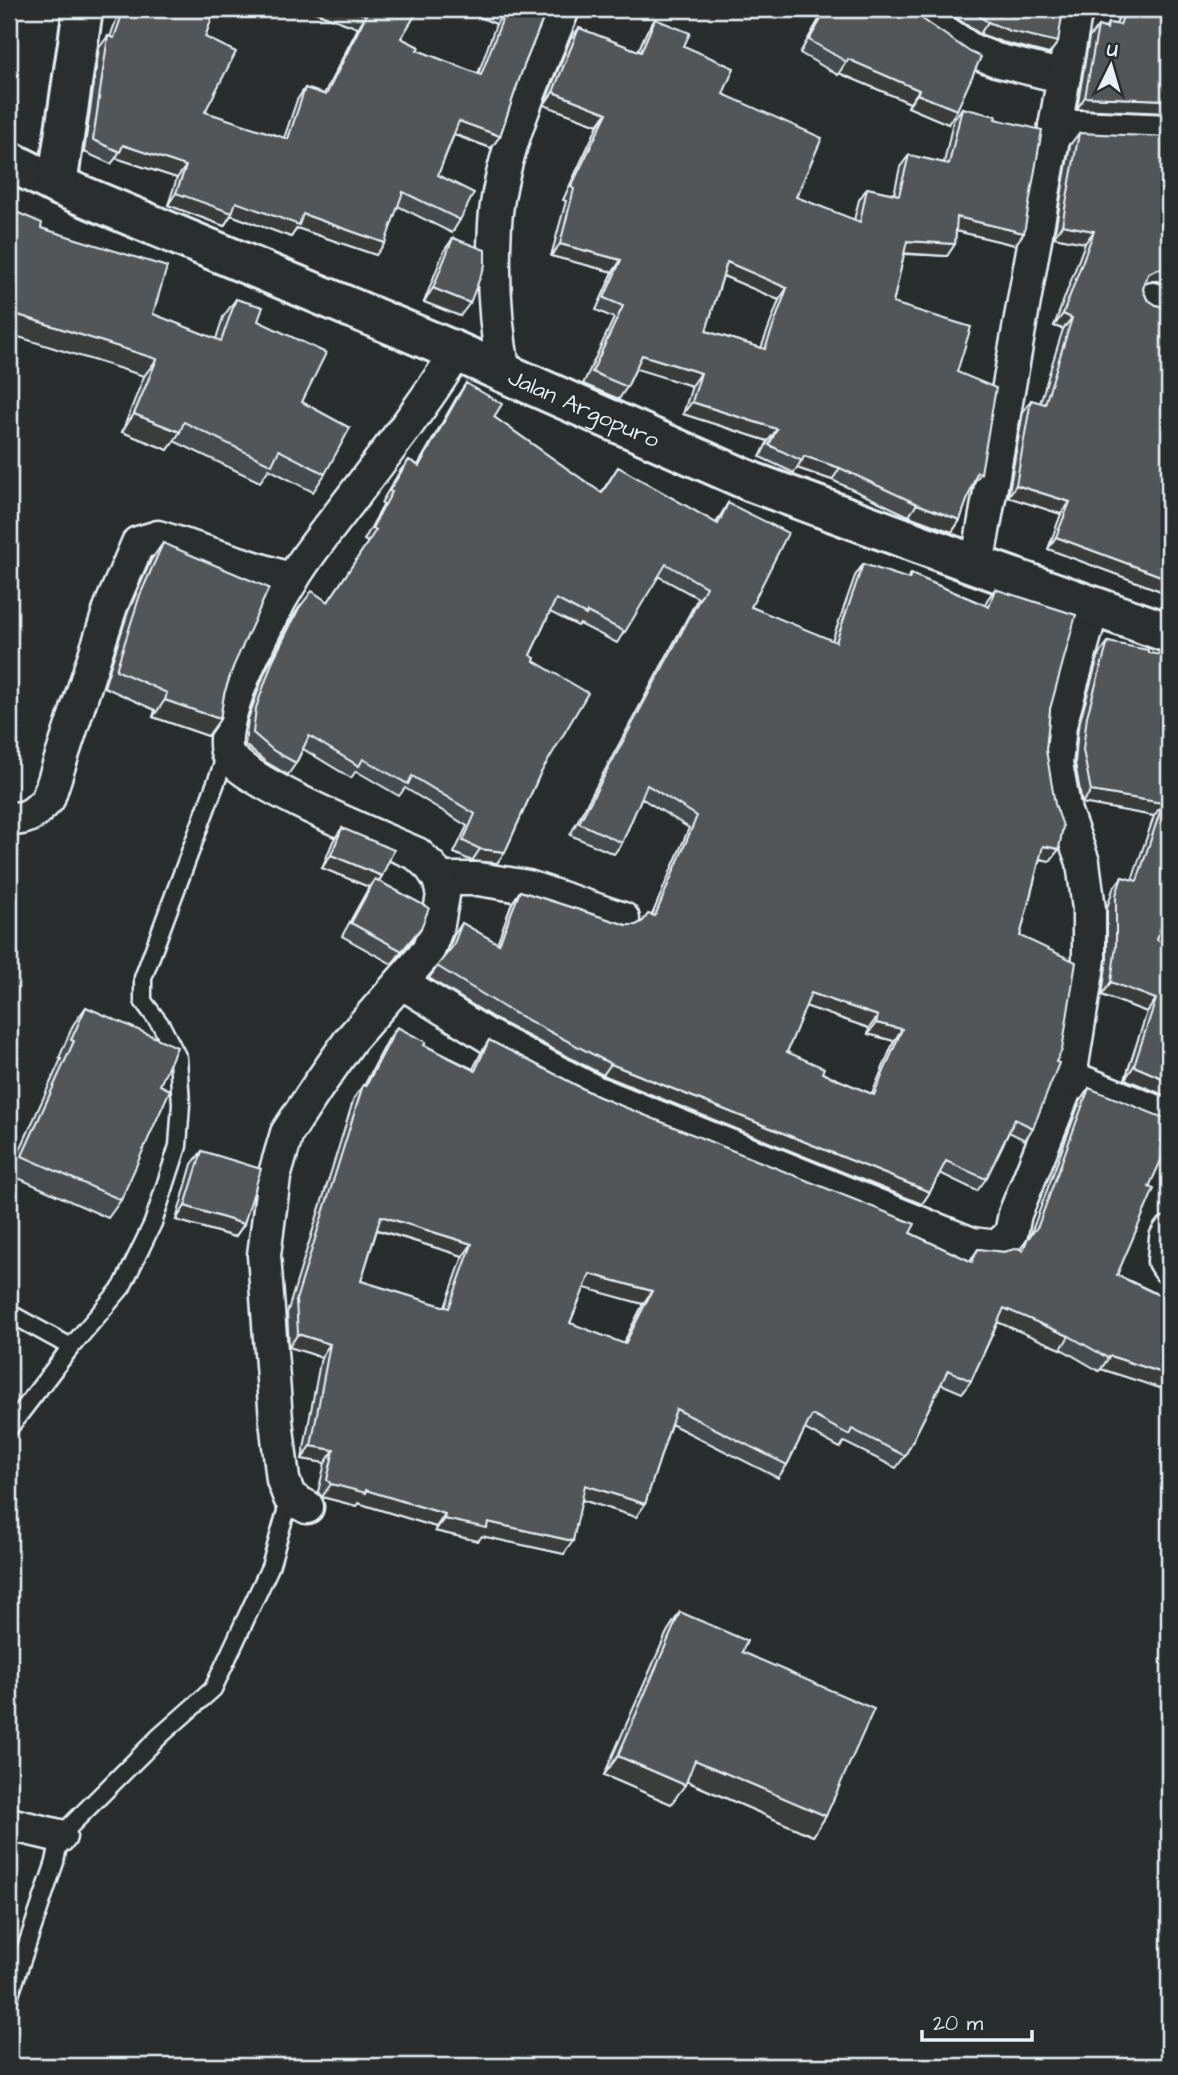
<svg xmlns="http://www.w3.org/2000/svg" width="1178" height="2075" font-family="'Architects Daughter',sans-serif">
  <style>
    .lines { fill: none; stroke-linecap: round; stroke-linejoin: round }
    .service-casing { stroke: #e8f1f8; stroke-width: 21 }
    .minor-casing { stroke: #e8f1f8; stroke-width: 37 }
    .tertiary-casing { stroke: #e8f1f8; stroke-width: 44 }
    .service { stroke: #2a2d2e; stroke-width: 16 }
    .minor { stroke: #2a2d2e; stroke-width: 32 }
    .tertiary { stroke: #2a2d2e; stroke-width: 38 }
    .wall { fill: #474b4d; stroke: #e8f1f8; stroke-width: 2; fill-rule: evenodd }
    .shaded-wall { fill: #3a3d3e; stroke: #e8f1f8; stroke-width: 2 }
    .building { fill: #535759; stroke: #e8f1f8; stroke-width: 2; fill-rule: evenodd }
    .labels { text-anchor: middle; stroke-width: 6; stroke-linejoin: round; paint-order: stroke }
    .street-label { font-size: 23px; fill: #e8f1f8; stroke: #2a2d2e }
  </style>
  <rect width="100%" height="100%" fill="#2a2d2e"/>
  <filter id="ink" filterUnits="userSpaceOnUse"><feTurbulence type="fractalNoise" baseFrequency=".0143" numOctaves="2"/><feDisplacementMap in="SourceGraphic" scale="14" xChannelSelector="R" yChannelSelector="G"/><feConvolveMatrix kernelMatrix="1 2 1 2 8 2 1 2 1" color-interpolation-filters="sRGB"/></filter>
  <g filter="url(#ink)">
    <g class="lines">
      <defs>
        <g id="service">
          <polyline points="9,1313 71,1347 122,1287 153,1223 178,1146 181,1104 178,1058 161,1025 143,1001 143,978 227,753"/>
          <polyline points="9,1428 71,1347"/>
          <polyline points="9,1998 55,1862 60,1836 160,1736 213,1689 270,1567 290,1498"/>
        </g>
        <g id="minor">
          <polyline points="911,9 971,50 996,60 1064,77"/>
          <polyline points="1055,126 1169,131"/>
          <polyline points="1153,299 1169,304"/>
          <path d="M504,374C495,325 492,274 495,224C499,157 538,71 563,9"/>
          <polyline points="977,565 1076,9"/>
          <path d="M9,818C27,821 36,812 48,799L111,606L138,543L158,537L292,580"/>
          <polyline points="439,879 478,879 528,887 623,919"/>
          <polyline points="401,982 488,1036 595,1092 972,1244 997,1247 1011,1234 1015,1214 1070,1077 1089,959 1089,909 1083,862 1065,812 1056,764 1060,725 1093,606"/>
          <polyline points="1070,1077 1169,1117"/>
          <polyline points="1169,1233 1166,1238 1164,1261 1169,1268"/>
          <path d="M307,1507L290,1498L283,1480L276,1420L264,1255L274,1177L287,1133L318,1086L351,1039L428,951L438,924L443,895L439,879L431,867L417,854C385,840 236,780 227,752C217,717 272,612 292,580C307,554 327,531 345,507C384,456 423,406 457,352"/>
          <polyline points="9,1824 60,1836"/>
        </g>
        <g id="tertiary">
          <path id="s1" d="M9,161L57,185L457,352L752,482L977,565L1169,633"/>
          <polyline points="57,185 83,9"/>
        </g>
      </defs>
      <use href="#service" class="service-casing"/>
      <use href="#minor" class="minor-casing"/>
      <use href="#tertiary" class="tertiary-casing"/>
      <use href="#service" class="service"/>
      <use href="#minor" class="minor"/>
      <use href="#tertiary" class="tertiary"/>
    </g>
    <g class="wall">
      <polygon points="120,9 215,9 205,37 205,112 284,138 297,100 305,88 324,94 358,28 307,9 419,9 401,38 417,50 478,74 496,24 461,9 547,9 523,68 500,136 491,148 454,135 438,175 460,220 452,233 398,206 376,255 297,228 291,237 231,215 224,226 168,205 177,178 116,158 111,164 84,152 99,48 108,36 110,37"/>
      <polygon points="825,9 884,9 892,13 894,9 908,9 948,124 908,107 910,103 839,73 838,75 800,53"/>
      <polygon points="943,9 1051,9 1049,13 1058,42 1049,54 1002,42 980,34"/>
      <polygon points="1122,9 1169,9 1169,113 1077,109 1089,38 1098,26 1105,28 1108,23 1116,24"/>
      <path d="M655,19L684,46L723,94L796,197L854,220L859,200L867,188L894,194L900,167L909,155L944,163L953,121L962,108L995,119L1015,245L956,231L955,244L947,256L904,254L893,303L957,372L972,485L960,520L952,532L909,516L832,480L797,468L794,473L760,457L768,441L683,414L692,386L636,368L627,387L619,399L583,384L614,318L596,310L613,272L551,256L566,201L563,200L598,125L544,105L570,40L579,28L638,51L647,31ZM723,276L779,300L761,348L706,331Z"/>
      <polygon points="1079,133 1158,281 1148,281 1144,284 1143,290 1147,299 1156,305 1169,309 1169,594 1048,549 1061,514 1008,497 1023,412 1031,400 1040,403 1063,329 1054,326 1085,243 1054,237 1070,145"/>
      <polygon points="41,228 153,314 216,339 223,317 236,299 258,321 302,402 325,474 313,492 269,469 260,482 174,441 168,450 122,432 144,376"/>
      <polygon points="453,238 460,316 424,302 444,251"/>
      <path d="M466,383L494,417L601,493L618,467L716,523L728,503L751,607L832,641L855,576L863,564L907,579L911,574L985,605L987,600L995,589L1050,709L1046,750L1059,849L1050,861L1040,859L1020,936L1056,1062L1033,1128L1025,1140L1009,1132L986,1179L977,1191L940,1173L930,1192L922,1204L603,1075L497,1020L429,978L446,955L454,935L462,923L497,943L512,903L520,891L626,925H636L652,915L689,828L641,798L622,843L614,854L570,835L698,598L658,576L617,643L580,624L578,626L550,612L530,655L534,661L539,776L505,852L497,863L472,861L454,853L467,826L405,788L399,796L356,771L351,778L303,749L296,763L288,775L266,762L245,745L248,719L265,672L291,620L299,608L328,602L368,542L364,540L384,504L381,503L400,471L409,460L418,465L458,395ZM805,1006L869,1028L868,1034L894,1041L872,1094L822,1073L787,1052Z"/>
      <polygon points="163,543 233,667 224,694 220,719 208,736 153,717 155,710 104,687 128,612 151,560"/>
      <polygon points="1108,642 1148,653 1169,656 1157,940 1169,1097 1125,1079 1147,1012 1102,995 1107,959 1107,908 1113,889 1122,877 1132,880 1154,816 1082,803 1075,763 1078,728 1099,654"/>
      <polygon points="342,828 382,876 379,881 421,928 412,941 392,964 342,936 369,887 322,868 333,841"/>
      <polygon points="86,1007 160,1085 121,1200 108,1218 9,1174 61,1059 59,1058 73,1025"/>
      <path d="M397,1027L424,1045L473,1069L481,1053L489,1040L597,1096L910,1233L970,1261L978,1249L1004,1252L1020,1249L1030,1236L1080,1101L1089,1088L1161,1141L1149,1187L1117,1275L1166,1298L1169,1286V1391L1101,1369L1099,1371L1061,1349L998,1322L971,1381L962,1393L941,1384L905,1456L896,1468L844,1442L840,1448L805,1429L787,1465L778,1478L671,1424L645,1504L636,1517L582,1500L564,1554L482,1536L478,1541L435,1531L436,1527L358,1503L357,1506L322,1497L318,1492L325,1463L302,1459L321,1357L289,1347L287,1313L354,1098L363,1085L364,1086L388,1040ZM377,1230L463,1256L445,1307L361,1281ZM584,1287L643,1304L623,1344L570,1323Z"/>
      <polygon points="202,1151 244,1224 235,1237 176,1220 192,1164"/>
      <polygon points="680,1612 742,1652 826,1816 813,1836 686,1781 671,1804 604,1775 667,1632"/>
    </g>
    <g class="shaded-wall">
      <polygon points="307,9 348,9 366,15 358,28"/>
      <polygon points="461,9 497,9 505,12 496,24"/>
      <polygon points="988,22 1058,42 1049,54 1002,42 980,34"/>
      <polygon points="848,59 919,90 910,103 839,73"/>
      <polygon points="553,92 607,113 598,125 544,105"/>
      <polygon points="917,94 957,110 948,124 908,107"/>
      <polygon points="1085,97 1169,100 1169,113 1077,109"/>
      <polygon points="459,121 500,136 491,148 451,133"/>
      <polygon points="123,145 186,166 177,178 116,158"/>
      <polygon points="176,193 236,202 303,214 385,243 376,255 297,228 291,237 231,215 224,226 168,205"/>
      <polygon points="957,217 1024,233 1015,245 948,229"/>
      <polygon points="1062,225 1094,231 1085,243 1054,237"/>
      <polygon points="907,241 955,244 947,256 899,253"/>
      <polygon points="560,244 621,260 613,272 551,256"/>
      <polygon points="727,262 787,288 779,300 719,274"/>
      <polygon points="1157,269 1169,270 1169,285 1158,281 1148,281 1141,285 1149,273"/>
      <polygon points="433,288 470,303 460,316 424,302"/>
      <polygon points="9,312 157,359 144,376 9,334"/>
      <polygon points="1063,314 1072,318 1063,329 1054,326"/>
      <polygon points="642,355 701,373 692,386 633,368"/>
      <polygon points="692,402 777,429 768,441 683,414"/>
      <polygon points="134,414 180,432 168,450 122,432"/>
      <polygon points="804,456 840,468 832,480 797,468"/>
      <polygon points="977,472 981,473 972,485"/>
      <polygon points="1016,485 1070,502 1061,514 1008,497"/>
      <polygon points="917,504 960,520 952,532 909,516"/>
      <polygon points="1056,537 1169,579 1169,594 1048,549"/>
      <polygon points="165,700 220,719 208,736 153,717"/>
      <polygon points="1091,791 1163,803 1154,816 1082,803"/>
      <polygon points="1043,846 1059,849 1050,861 1035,858"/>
      <polygon points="480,849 505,852 497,863 472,861"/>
      <polygon points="331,855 382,876 373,889 375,879 369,887 322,868"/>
      <polygon points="421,928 412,941 392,964 402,951"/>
      <polygon points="1111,982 1156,999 1147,1012 1102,995"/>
      <polygon points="811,993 878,1016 869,1028 802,1005"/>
      <polygon points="876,1023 902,1029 894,1041 868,1034"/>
      <polygon points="611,1064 930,1192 922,1204 603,1075"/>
      <polygon points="1134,1066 1169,1081 1169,1097 1125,1079"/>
      <polygon points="185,1206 244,1224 235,1237 176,1220"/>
      <polygon points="381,1216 472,1244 463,1256 372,1228"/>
      <polygon points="590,1274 652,1291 643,1304 581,1287"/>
      <polygon points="1004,1308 1069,1336 1061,1349 995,1321"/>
      <polygon points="298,1334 330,1344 321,1357 289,1347"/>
      <polygon points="1110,1356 1169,1375 1169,1391 1101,1369"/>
      <polygon points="311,1446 334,1450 325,1463 302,1459"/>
      <polygon points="331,1484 366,1490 445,1514 436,1527 358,1503 357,1506 322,1497"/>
      <polygon points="585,1485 645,1504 636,1517 576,1498"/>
      <polygon points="444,1519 488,1522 573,1541 564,1554 482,1536 478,1541 435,1531"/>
      <polygon points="618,1756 685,1785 671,1804 604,1775"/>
      <polygon points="695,1760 826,1816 813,1836 682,1779"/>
    </g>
    <g class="building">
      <polygon points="124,9 215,9 205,37 236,52 205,112 288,139 305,88 326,95 366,15 348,9 419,9 401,38 419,47 417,50 481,75 505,12 497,9 547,9 523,68 500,136 459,121 438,175 474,193 460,220 403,192 385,243 303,214 299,225 236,202 232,213 176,193 186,166 123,145 120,152 93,140 108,36 114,38"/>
      <polygon points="827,9 884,9 894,14 896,9 908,9 970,52 981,57 957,110 917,94 919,90 848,59 847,62 809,40"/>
      <polygon points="969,9 1051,9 1049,13 1062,16 1058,42 1010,31 988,22"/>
      <polygon points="1126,9 1169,9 1169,100 1085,97 1098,26 1107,29 1108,23 1120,25"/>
      <path d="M655,19L690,33L684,46L734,68L723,94L822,138L796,197L860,222L867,188L899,195L909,155L949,164L962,108L996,116L995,119L1042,130L1024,233L957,217L955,244L907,241L893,303L971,327L957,372L996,388L981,473L977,472L960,520L917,504L840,468L804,456L802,461L769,445L777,429L692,402L701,373L642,355L627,387L592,372L623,306L604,298L621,260L560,244L574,189L571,187L607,113L553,92L579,28L641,52ZM727,262L787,288L765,349L706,331Z"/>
      <polygon points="1079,133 1169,137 1169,270 1157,269 1149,273 1144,282 1143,290 1147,299 1156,305 1169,309 1169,579 1056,537 1070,502 1016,485 1031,400 1045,404 1072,318 1063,314 1094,231 1062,225"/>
      <polygon points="9,209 42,223 41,228 167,267 153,314 221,341 236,299 263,307 258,321 326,353 302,402 350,428 325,474 279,450 272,465 184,422 180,432 134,414 157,359 9,312"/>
      <polygon points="453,238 485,250 485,265 470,303 433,288"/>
      <path d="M466,383L502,404L494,417L602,493L618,467L718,524L728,503L788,533L751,607L836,642L863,564L909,579L911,574L989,607L995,589L1076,615L1050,709L1046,750L1055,804L1063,826L1059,849L1043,846L1020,936L1076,962L1062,1050L1056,1062L1059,1063L1033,1128L1015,1119L986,1179L946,1161L930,1192L611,1064L505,1008L437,966L453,946L462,923L499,944L520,891L626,925H636L643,921L648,914L655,916L697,816L647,785L622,843L579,823L706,587L666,564L625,632L587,612L586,615L556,599L530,655L535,658L534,661L588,693L539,776L505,852L480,849L463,841L475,814L412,776L408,784L363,759L359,766L309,736L296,763L274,751L253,733L256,708L273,660L299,608L312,591L328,602L376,530L372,528L392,492L389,491L409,460L419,466ZM811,993L878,1016L876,1023L902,1029L874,1095L822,1073L824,1068L787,1052Z"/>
      <polygon points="163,543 269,588 233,667 224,694 220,719 165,700 167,693 116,670 140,595"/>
      <polygon points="1108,642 1148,650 1148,653 1169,656 1169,899 1157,940 1169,945 1169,1081 1134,1066 1156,999 1111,982 1116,946 1116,895 1122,877 1137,881 1163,803 1091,791 1083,750 1087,716"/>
      <polygon points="342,828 394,850 382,876 331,855"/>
      <polygon points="375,879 429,908 421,928 402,951 351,923"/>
      <polygon points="86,1007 177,1047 160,1085 170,1090 121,1200 22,1156 74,1041 71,1040"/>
      <path d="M397,1027L426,1042L424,1045L475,1071L489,1040L597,1096L915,1224L910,1233L972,1262L978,1249L1004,1252L1018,1248L1023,1251L1027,1240L1038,1226L1089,1088L1169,1120L1161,1141L1168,1145L1149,1187L1154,1189L1117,1275L1169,1300V1375L1110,1356L1108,1358L1069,1336L1004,1308L971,1381L948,1370L905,1456L852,1429L849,1435L812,1415L787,1465L676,1409L645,1504L585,1485L573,1541L488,1522L487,1528L444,1519L445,1514L366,1490V1493L331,1484L327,1480L334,1450L311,1446L330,1344L298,1334L296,1300L363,1085L366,1086ZM381,1216L472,1244L449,1308L361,1281ZM590,1274L652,1291L625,1344L570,1323Z"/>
      <polygon points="202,1151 261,1169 244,1224 185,1206"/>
      <polygon points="680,1612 747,1641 742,1652 874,1709 826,1816 695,1760 685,1785 618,1756"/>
    </g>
  </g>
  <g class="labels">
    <g class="street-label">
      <text dy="8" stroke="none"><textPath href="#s1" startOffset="626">Jalan Argopuro</textPath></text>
    </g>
  </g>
  <rect width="1178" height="2075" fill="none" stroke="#2a2d2e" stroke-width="35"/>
  <rect x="18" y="18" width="1143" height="2040" fill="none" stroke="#e8f1f8" stroke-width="2.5" filter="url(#ink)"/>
  <g transform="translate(1111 66) rotate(5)" stroke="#2a2d2e" stroke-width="5" paint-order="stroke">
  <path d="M0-5L12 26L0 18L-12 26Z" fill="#e8f1f8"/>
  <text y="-10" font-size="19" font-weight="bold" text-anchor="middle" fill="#e8f1f8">U</text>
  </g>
  <path d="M922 2030v10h110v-10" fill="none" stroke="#e8f1f8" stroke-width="3.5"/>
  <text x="933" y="2030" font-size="21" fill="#e8f1f8" stroke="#2a2d2e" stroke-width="5" paint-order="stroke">20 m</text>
</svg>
